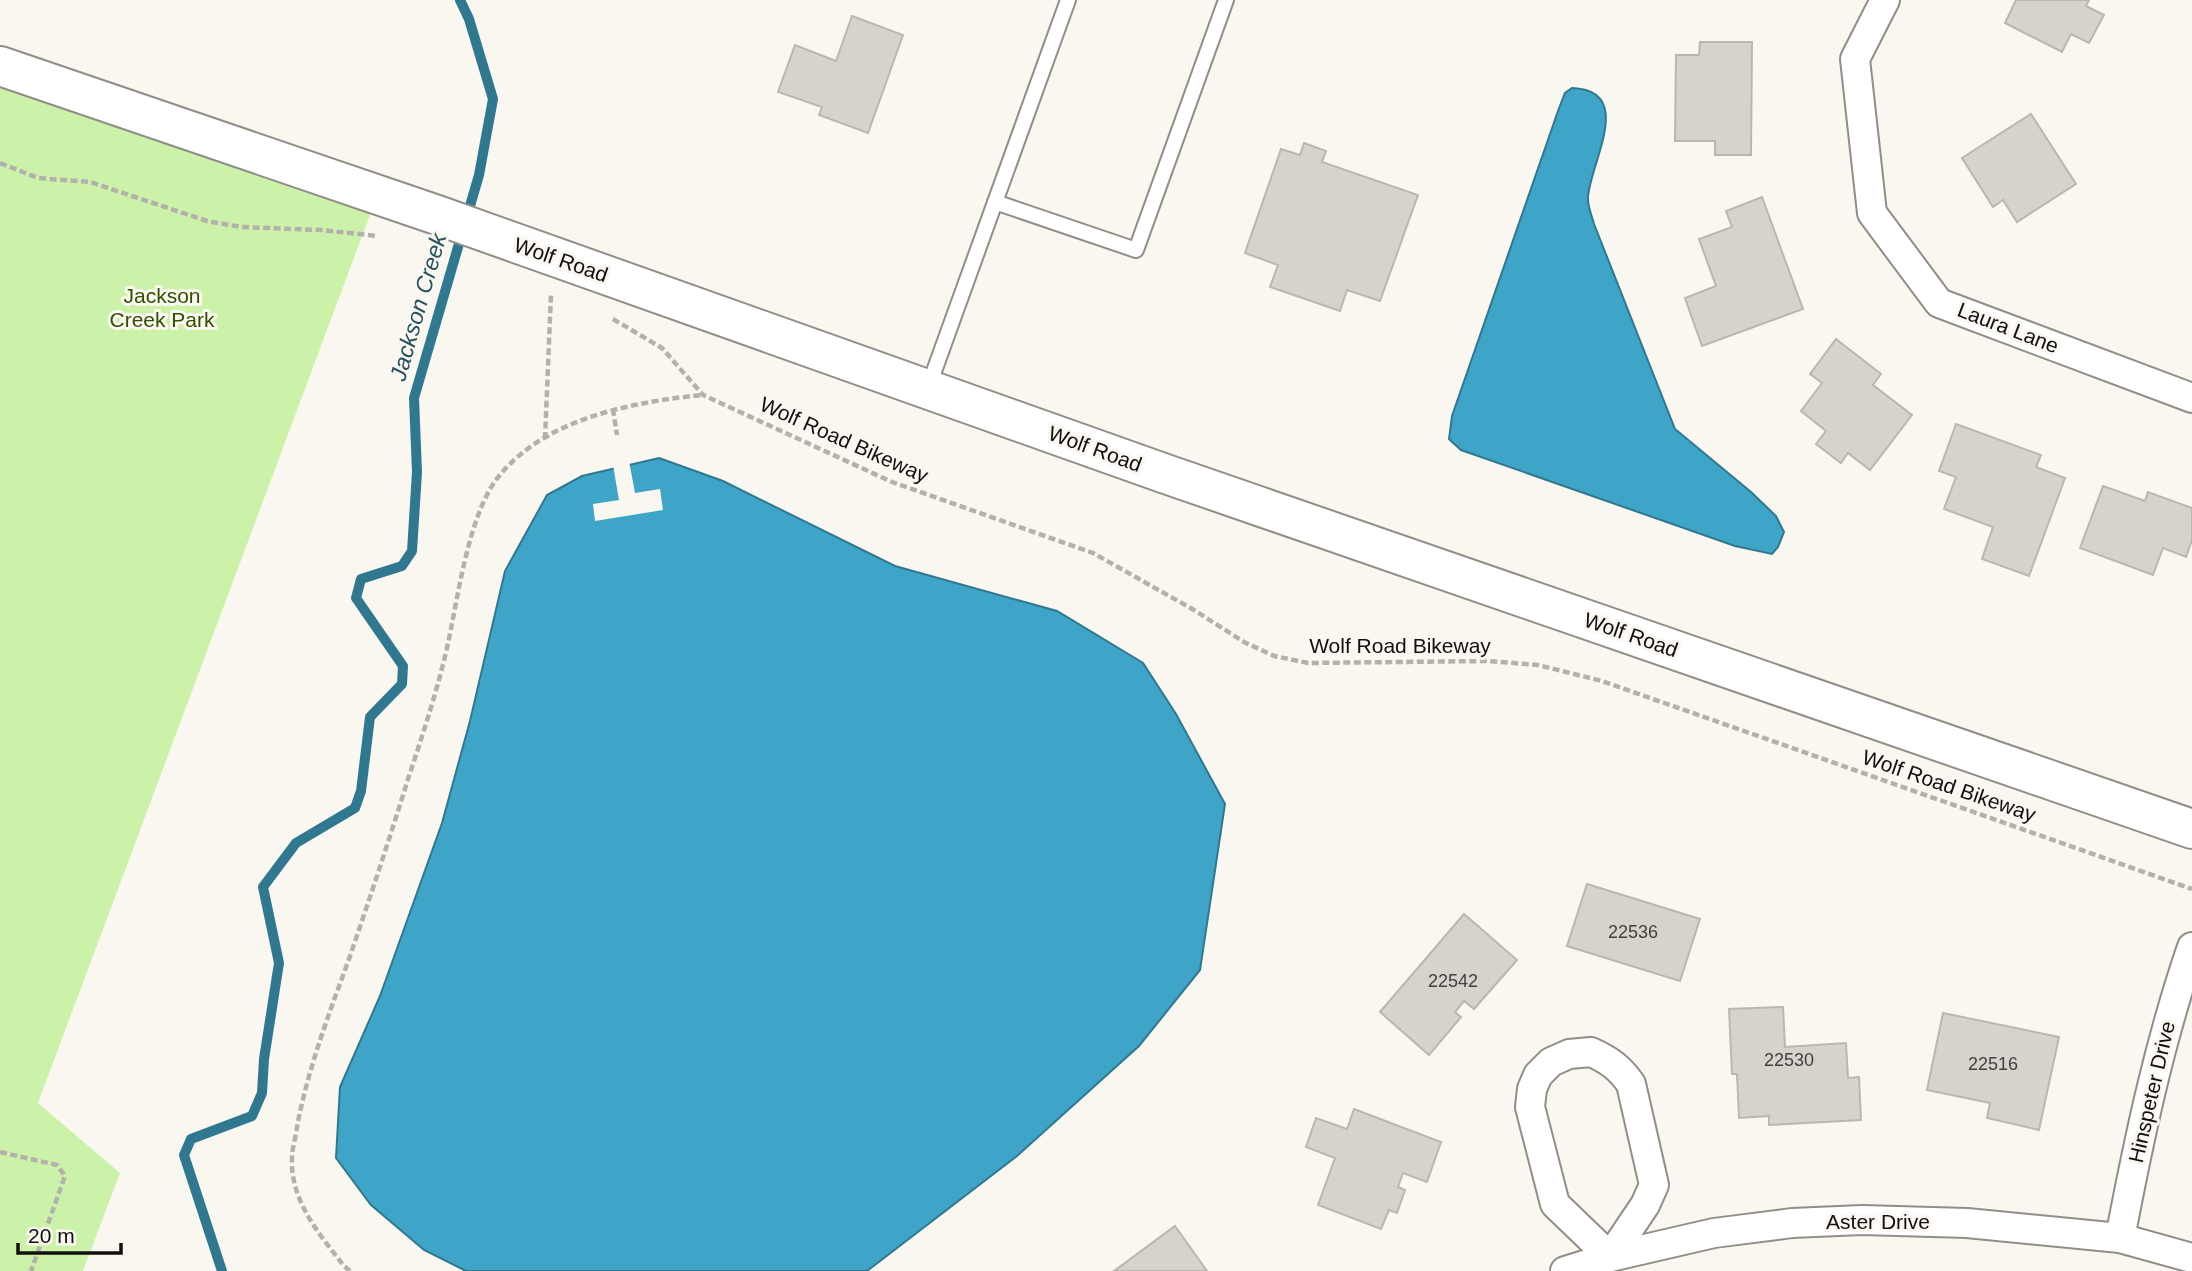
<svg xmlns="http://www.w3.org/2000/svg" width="2192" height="1271" font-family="Arial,sans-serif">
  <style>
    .green { fill: #ccf2aa }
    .water { fill: #3ea5c8; stroke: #307890; stroke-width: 2 }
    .pier { fill: #faf7f0 }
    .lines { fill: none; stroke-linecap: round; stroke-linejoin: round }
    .stream { stroke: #307890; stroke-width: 10 }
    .building { fill: #d6d3cc; stroke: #bab7b0; stroke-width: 2 }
    .lane-casing { stroke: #918d87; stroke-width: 18 }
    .street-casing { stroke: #918d87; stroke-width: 32 }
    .secondary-casing { stroke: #918d87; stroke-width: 42 }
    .path { stroke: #b3b1ab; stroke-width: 4.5; stroke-dasharray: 7 3.5; stroke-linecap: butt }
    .lane { stroke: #fff; stroke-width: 14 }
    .street { stroke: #fff; stroke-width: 28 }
    .secondary { stroke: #fff; stroke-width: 38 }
    .labels { text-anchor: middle; stroke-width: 6; stroke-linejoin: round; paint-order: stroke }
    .number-label { font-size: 18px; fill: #42413e }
    .street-label { font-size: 21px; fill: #11100e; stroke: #faf7f0 }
    .park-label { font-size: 21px; fill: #305000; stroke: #faf7f0 }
    .water-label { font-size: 23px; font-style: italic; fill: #255160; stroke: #faf7f0 }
  </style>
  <rect width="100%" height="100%" fill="#faf7f0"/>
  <polygon class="green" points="0,82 373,207 38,1103 120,1173 83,1271 0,1271"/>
  <g class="water">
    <path d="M1572,88C1636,90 1590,163 1588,197C1587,205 1592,216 1594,224L1675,429L1751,492L1776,516L1784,532L1778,547L1772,554L1735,546L1461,450L1449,439L1452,416L1558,111L1565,93Z"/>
    <polygon points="659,458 723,481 895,566 1057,611 1143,663 1176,714 1225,804 1200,970 1139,1046 1017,1156 867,1271 466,1271 424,1250 371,1205 336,1158 340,1087 380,996 442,823 470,721 505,571 547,495 582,476"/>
  </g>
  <polygon class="pier" points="629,461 635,493 660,489 663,510 595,521 593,504 619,500 613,465"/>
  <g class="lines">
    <polyline class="stream" points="222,1271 184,1155 191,1139 252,1116 262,1093 264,1059 279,963 263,887 296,843 355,808 361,791 370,717 402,684 403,666 356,598 361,579 402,566 412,551 417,472 414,398 479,175 493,99 469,19 460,0"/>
  </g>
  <g class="building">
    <polygon points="2016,0 2089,0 2086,6 2104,15 2089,43 2071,34 2062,52 2005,23"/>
    <polygon points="852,16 903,35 868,133 819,115 822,107 778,92 795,45 836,61"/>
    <polygon points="1700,42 1752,42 1751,155 1715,155 1715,141 1675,141 1676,55 1699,55"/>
    <polygon points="2031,114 2076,184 2017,222 2003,200 1993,207 1962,158"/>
    <polygon points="1304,143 1326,151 1322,162 1418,195 1380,301 1347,290 1340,311 1270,287 1278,265 1245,253 1281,149 1300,155"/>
    <polygon points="1762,197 1803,309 1702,346 1685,298 1716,286 1699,239 1732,227 1726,211"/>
    <polygon points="1836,339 1881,374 1873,385 1912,415 1870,470 1848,453 1841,463 1816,444 1826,431 1801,411 1822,383 1810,374"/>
    <polygon points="1956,424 2041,455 2036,467 2065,478 2029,576 1982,559 1993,527 1944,509 1956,477 1939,471"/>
    <polygon points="2103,486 2145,501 2148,492 2192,508 2192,540 2186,557 2163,548 2153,575 2080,548"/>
    <polygon points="1587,884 1700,919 1680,981 1567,946"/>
    <polygon points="1464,914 1517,960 1474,1009 1464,1001 1455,1012 1461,1017 1429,1055 1380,1012"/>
    <polygon points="1783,1007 1785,1047 1846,1043 1848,1078 1859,1077 1861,1120 1769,1125 1769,1116 1739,1118 1737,1074 1732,1074 1729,1009"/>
    <polygon points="1943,1013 2059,1037 2039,1130 1987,1118 1990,1103 1927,1090"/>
    <polygon points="1354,1109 1441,1142 1427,1182 1403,1173 1398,1187 1405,1190 1397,1213 1389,1210 1381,1229 1318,1205 1335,1158 1306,1147 1316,1118 1347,1129"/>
    <polygon points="1175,1226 1207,1271 1114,1271"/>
  </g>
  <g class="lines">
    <defs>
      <g id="lane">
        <polyline points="995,202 1136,250 1226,0"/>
        <polyline points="928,388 1068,0"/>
      </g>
      <g id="street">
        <polyline points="1885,0 1855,59 1872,213 1939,303 2192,398"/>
        <path d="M1591,1052C1609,1060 1620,1068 1631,1084L1654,1185L1645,1205L1610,1257L1555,1204L1530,1107L1532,1089L1538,1075L1551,1062L1569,1054Z"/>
        <path d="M2120,1238C2139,1139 2159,1043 2192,947"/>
        <polyline points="1565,1271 1610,1257 1714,1233 1792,1223 1862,1220 1967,1223 2120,1238 2192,1258"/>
      </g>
      <polyline id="secondary" points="0,66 437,215 1163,473 2192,829"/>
    </defs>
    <use href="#lane" class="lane-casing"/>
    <use href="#street" class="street-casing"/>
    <use href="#secondary" class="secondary-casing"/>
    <g class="path">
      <polyline points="0,163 38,178 90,182 207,221 241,227 321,230 378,236"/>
      <polyline points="613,319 662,348 703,395 892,482 1093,553 1194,610 1244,642 1274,656 1308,663 1488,661 1538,665 1602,681 2192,889"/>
      <polyline points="613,409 617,435"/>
      <polyline points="545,439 551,294"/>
      <polyline points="0,1152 57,1165 65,1176 31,1271"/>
      <path d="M350,1271L344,1266C320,1235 290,1201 292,1158C292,1148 296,1137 297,1127C308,1068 329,1014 349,959C370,898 390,837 409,776C423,734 437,691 447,648C458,599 468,514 499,476C546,418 633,402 702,395"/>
    </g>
    <use href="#lane" class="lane"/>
    <use href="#street" class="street"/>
    <use href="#secondary" class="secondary"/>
  </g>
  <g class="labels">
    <g class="number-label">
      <text x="1633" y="938">22536</text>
      <text x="1453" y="987">22542</text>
      <text x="1789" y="1066">22530</text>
      <text x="1993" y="1070">22516</text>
    </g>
    <g class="street-label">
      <text transform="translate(561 260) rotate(19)" y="7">Wolf Road</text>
      <text transform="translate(2008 328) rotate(21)" y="7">Laura Lane</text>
      <text transform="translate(844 440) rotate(24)" y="7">Wolf Road Bikeway</text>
      <text transform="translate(1095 449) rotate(20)" y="7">Wolf Road</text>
      <text transform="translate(1631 635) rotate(19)" y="7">Wolf Road</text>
      <text x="1400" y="653">Wolf Road Bikeway</text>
      <text transform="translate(1949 786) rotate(19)" y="7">Wolf Road Bikeway</text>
      <text transform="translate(2152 1092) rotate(-77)" y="7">Hinspeter Drive</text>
      <text x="1878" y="1229">Aster Drive</text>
    </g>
    <g class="park-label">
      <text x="162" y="303">Jackson<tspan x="162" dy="24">Creek Park</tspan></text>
    </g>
    <g class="water-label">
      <text transform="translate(418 307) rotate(-74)" y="8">Jackson Creek</text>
    </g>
  </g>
  <path d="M18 1243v10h103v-10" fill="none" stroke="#11100e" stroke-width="3.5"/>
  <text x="28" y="1243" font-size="21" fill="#11100e" stroke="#faf7f0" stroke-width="5" paint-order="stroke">20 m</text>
</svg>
